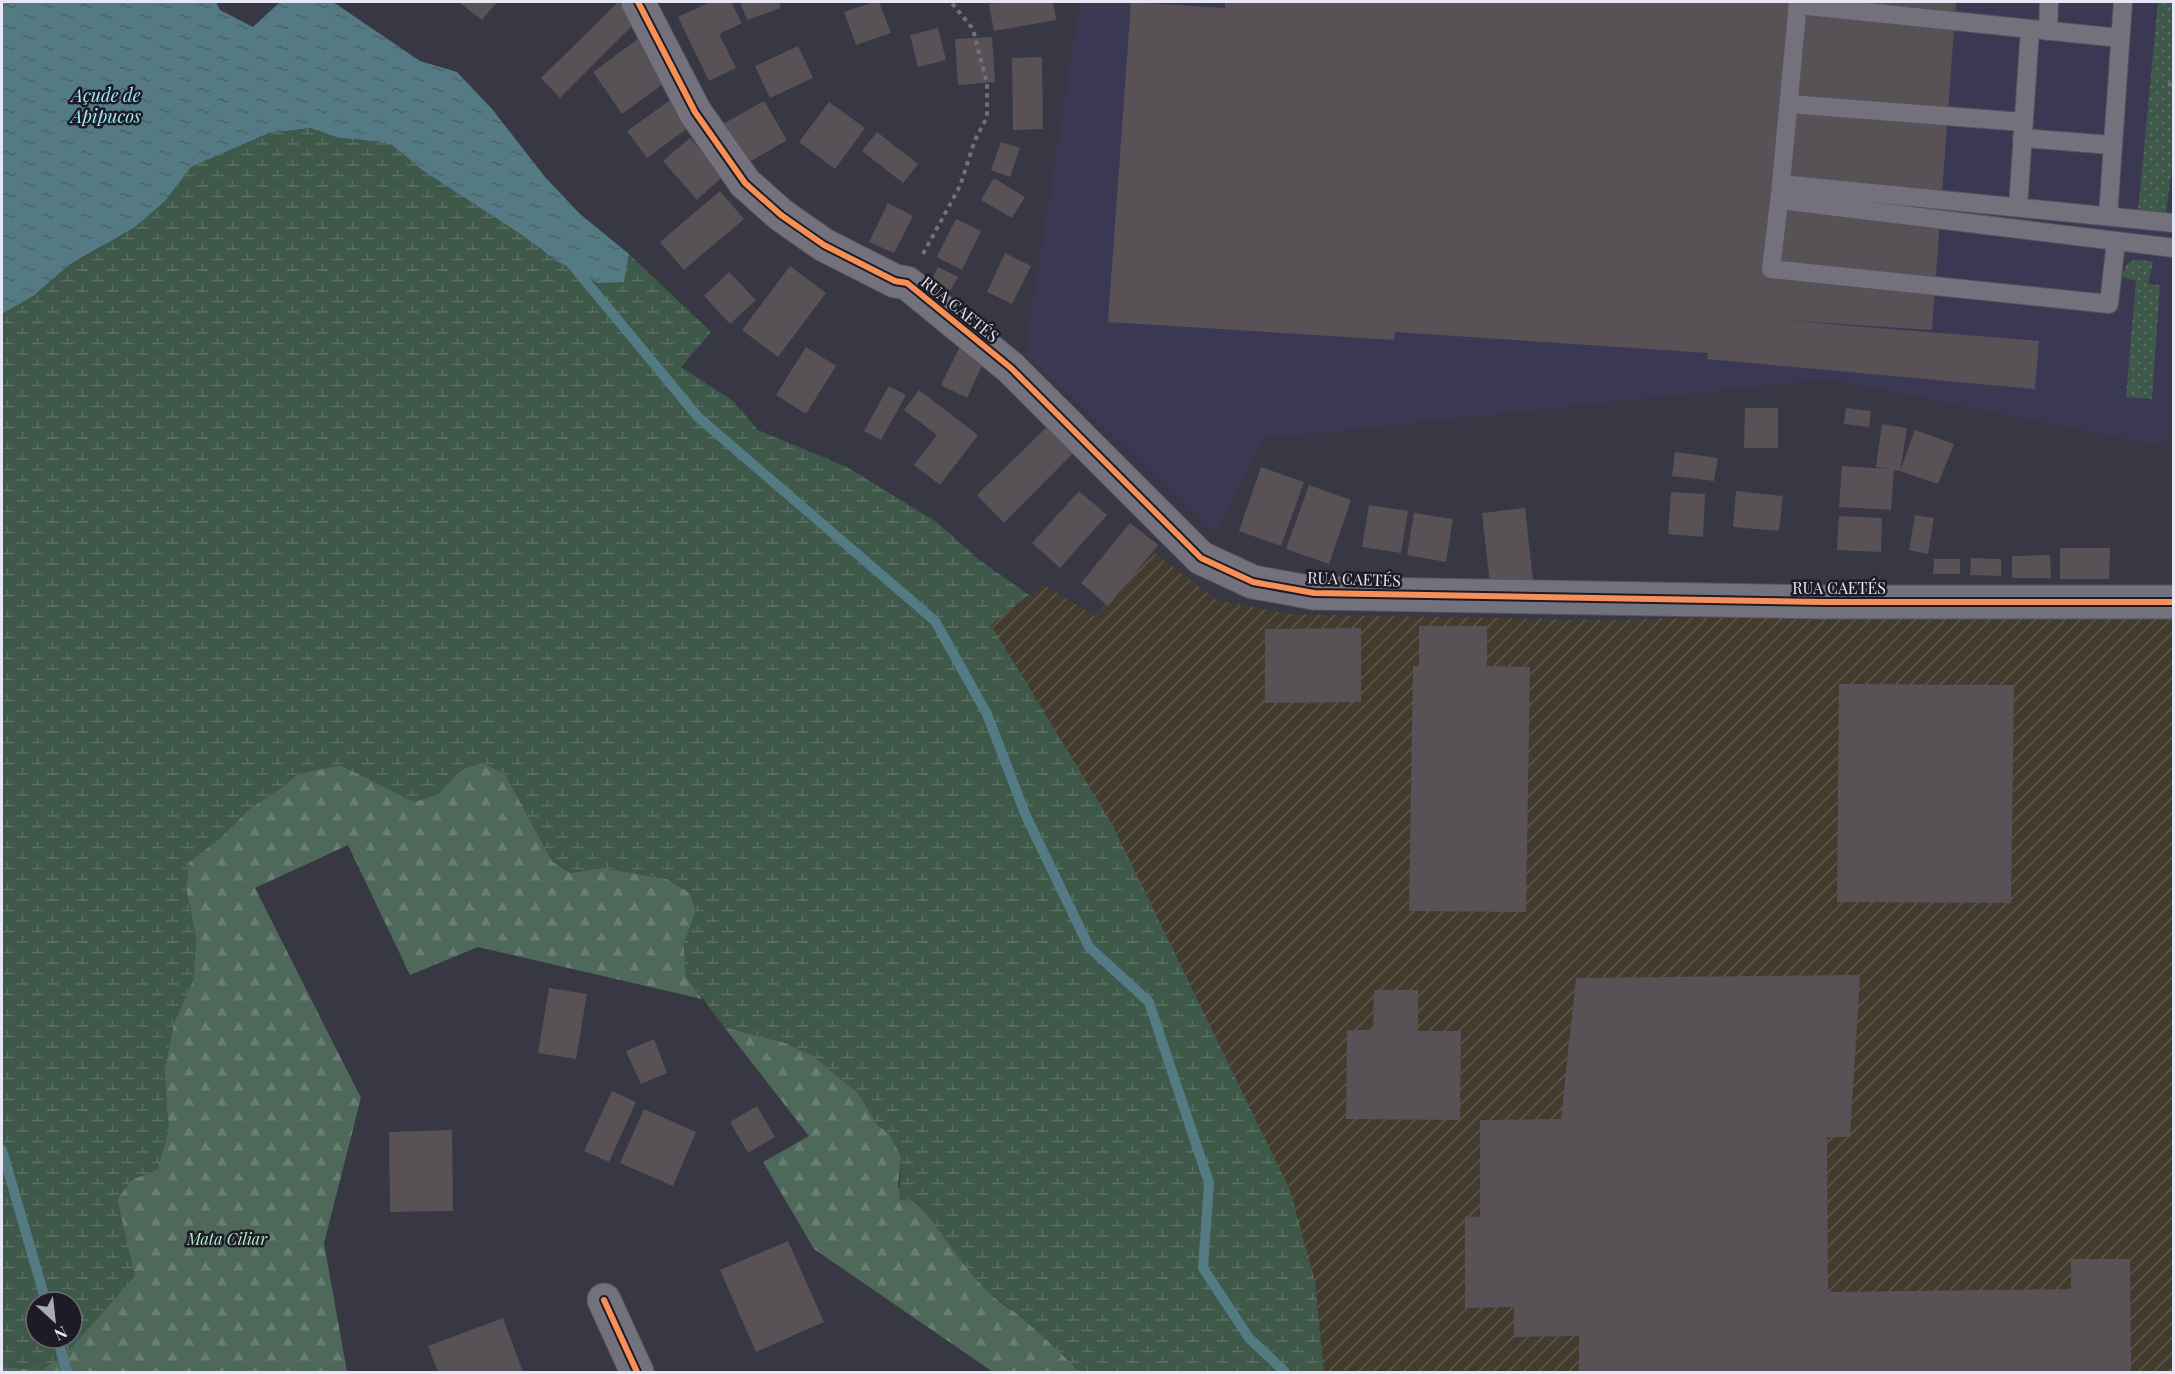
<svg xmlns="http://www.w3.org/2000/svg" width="2175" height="1374" font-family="'Playfair Display',serif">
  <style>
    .built { fill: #3b3854 }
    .industrial { fill: url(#industrial-furrows) }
    .grass { fill: url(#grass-dots) }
    .forest { fill: url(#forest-firs) }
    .wetland { fill: url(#wetland-marsh); fill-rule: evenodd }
    .water { fill: url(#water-ripples) }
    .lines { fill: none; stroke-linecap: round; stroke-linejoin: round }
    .stream { stroke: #547b84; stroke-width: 10 }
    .building { fill: #585156 }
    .lane-casing { stroke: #55545f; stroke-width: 20 }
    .street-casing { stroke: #55545f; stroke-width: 35 }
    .path { stroke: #70707a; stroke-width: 4; stroke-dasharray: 4.5 4.5; stroke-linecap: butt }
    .lane { stroke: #73727c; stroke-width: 18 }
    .street { stroke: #73727c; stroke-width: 33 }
    .cycleway-casing { stroke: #1c1b26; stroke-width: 10 }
    .cycleway { stroke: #f78f57; stroke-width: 6 }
    .labels { text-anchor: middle; stroke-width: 5; stroke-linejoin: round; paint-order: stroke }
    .street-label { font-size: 16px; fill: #e6e6f5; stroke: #1c1b26 }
    .park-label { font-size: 16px; font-style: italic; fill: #b6f1cc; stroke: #1c1b26 }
    .water-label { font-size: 18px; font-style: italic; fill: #9decf9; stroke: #1c1b26 }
  </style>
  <defs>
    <pattern id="industrial-furrows" width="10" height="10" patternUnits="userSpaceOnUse" patternTransform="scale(1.5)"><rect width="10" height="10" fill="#433b2e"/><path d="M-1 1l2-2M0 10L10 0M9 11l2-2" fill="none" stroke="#5e574d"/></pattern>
    <pattern id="grass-dots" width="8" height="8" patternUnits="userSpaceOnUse" patternTransform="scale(1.5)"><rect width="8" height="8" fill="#3e5849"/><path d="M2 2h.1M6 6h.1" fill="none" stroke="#5a7064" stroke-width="1.8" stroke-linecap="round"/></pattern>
    <pattern id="forest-firs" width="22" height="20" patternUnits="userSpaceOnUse" patternTransform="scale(1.5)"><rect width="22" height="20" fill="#4e695a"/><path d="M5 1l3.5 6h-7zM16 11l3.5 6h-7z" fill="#687e72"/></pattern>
    <pattern id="wetland-marsh" width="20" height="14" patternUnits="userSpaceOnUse" patternTransform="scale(1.5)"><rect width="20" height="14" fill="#3e5849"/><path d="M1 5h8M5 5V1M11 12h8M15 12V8" fill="none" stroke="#5a7064"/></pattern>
    <pattern id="water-ripples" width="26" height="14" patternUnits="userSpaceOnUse" patternTransform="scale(1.5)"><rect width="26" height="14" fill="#547b84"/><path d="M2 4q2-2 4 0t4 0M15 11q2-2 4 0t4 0" fill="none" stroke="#4d636a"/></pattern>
  </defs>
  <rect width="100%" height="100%" fill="#383744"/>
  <polygon class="built" points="1080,2 2173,2 2174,308 2166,447 1828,379 1261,439 1215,533 1025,353"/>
  <polygon class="industrial" points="1153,552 1217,600 1288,614 1593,620 1792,616 2173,605 2173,1372 1324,1372 1315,1282 991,624 1043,584 1095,616"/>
  <g class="grass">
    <polygon points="2158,2 2173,2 2174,153 2166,213 2138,211"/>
    <polygon points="2134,260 2153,261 2148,284 2160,285 2152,399 2126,397 2136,281 2121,276 2128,263"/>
  </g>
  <g class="forest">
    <polygon points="482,762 505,774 552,861 570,873 601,868 632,873 667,879 690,893 696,911 684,944 686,976 702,999 478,947 410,975 348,845 255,888 361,1098 324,1243 347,1372 2,1372 2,1367 41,1370 62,1357 134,1277 117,1199 131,1180 158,1169 166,1091 164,1070 174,1023 193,980 196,938 186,889 189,862 219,839 250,808 278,790 298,774 340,765 375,781 437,795 461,770"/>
    <path d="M724,1027L786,1043L813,1056L859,1094L878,1126L889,1133L901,1156L898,1187C936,1216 958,1259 991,1294C998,1302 1008,1307 1016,1313C1039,1332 1060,1352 1080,1372H993L814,1249L763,1162L809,1136Z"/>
  </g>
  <path class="wetland" d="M310,128L339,138L365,140L392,145L422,170L522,235L555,260L624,281L629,254L711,332L681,367L733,401L758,430L847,467L938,523L978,559L1029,595L991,625L1112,824L1290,1190L1315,1282L1324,1372H1080C1060,1352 1039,1332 1016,1313C1008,1306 998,1301 990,1294C961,1266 942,1231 916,1201L899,1200L901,1156L889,1133L878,1126L859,1094L813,1056L786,1043L724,1027L686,976L684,944L696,911L690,893L667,879L632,873L601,868L570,873L552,861L505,774L482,762L461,770L437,795L414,802L340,765L298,774L278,790L250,808L219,839L189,862L186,889L196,938L193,980L174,1023L164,1070L169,1129L158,1169L131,1180L117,1200L135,1276L63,1357L41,1370L2,1367V314L33,296L69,265L95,251L165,201L191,167L269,133ZM36,1302H72V1338H36Z"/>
  <polygon class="water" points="2,2 216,2 220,10 253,27 280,2 333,2 420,61 457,72 492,109 545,177 580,214 629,254 624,282 598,283 555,260 522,235 422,170 392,145 365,140 339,138 310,128 269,133 191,167 165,201 135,227 69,265 33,296 2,314"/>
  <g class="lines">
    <g class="stream">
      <polyline points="569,261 698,417 935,621 987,714 1026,816 1089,947 1149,1002 1209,1183 1203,1268 1249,1338 1285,1372"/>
      <polyline points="2,1150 46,1302"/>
      <polyline points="57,1338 67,1372"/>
    </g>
  </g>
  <g class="building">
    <polygon points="461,2 497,2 482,20 460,3"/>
    <polygon points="618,2 637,21 560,98 541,78"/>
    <polygon points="710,2 731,2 742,23 719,34 736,68 709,81 678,17"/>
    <polygon points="740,2 779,2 781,8 747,20"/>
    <polygon points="874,2 879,2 891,33 856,45 844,12"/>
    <polygon points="1000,2 1053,2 1056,20 994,31 989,4"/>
    <polygon points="1131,2 1225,8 1225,2 1956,2 1932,330 1777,320 2039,341 2035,389 1707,359 1708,353 1395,332 1394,340 1108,322"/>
    <polygon points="938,28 946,60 918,67 910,35"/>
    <polygon points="992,37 995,82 958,85 955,39"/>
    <polygon points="638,39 667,81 622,114 593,72"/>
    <polygon points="798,46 813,78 770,98 755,66"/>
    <polygon points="1042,57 1043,129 1013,130 1012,58"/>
    <polygon points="669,101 689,127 647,158 627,131"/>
    <polygon points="764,101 787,140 746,164 723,124"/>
    <polygon points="829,102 865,128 835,169 799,142"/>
    <polygon points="877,132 918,164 903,183 862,151"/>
    <polygon points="690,138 723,176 697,200 663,161"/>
    <polygon points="1001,142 1020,148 1010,177 991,170"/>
    <polygon points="994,178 1025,197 1012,218 981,200"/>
    <polygon points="720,191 744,219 684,270 660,242"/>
    <polygon points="888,203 913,216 894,253 869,242"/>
    <polygon points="956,219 981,231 962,270 937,257"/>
    <polygon points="1005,253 1031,266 1012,304 987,292"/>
    <polygon points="790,266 826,293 778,357 742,330"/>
    <polygon points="938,267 958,277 947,297 928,287"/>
    <polygon points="729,272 756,300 730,324 704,296"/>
    <polygon points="806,347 836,366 806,414 776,395"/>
    <polygon points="960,347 985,359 967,398 941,385"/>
    <polygon points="889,386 906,395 881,440 864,431"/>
    <polygon points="919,390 978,435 940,485 914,465 937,435 904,410"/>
    <polygon points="1745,408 1778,408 1778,448 1744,448"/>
    <polygon points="1846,408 1871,411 1869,427 1844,424"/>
    <polygon points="1050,424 1076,450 1004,523 977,495"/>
    <polygon points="1882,424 1907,428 1900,471 1894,470 1891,510 1839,507 1842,466 1890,469 1876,467"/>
    <polygon points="1915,430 1954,444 1938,484 1900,471"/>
    <polygon points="1675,452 1718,458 1714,481 1672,476"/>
    <polygon points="1261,467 1304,482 1281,546 1239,531"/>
    <polygon points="1309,485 1351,500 1329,564 1286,549"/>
    <polygon points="1079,491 1107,515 1060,568 1032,543"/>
    <polygon points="1736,491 1783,496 1779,531 1733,527"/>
    <polygon points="1671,492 1705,494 1703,537 1668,534"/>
    <polygon points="1369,505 1408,511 1401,553 1362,547"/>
    <polygon points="1525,508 1533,580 1490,585 1482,513"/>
    <polygon points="1414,513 1453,519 1446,562 1407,555"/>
    <polygon points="1915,515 1934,518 1928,554 1909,550"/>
    <polygon points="1839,516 1882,518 1881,552 1837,550"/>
    <polygon points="1130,523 1158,545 1108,606 1081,583"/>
    <polygon points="2060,548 2110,548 2109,579 2060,579"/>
    <polygon points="2050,555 2051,578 2012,578 2012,556"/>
    <polygon points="1971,558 2001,559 2001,576 1970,575"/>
    <polygon points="1934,559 1960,559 1960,574 1933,574"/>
    <polygon points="1419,626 1487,626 1487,666 1530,667 1526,912 1409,911 1413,666 1419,666"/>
    <polygon points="1361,628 1361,702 1265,703 1265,629"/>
    <polygon points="1839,684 2014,685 2011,903 1837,902"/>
    <polygon points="1860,975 1850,1137 1827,1137 1828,1292 2071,1289 2071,1259 2130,1259 2131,1372 1579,1372 1579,1336 1514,1337 1514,1307 1465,1308 1465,1216 1480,1217 1480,1120 1561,1119 1576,978"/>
    <polygon points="549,988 587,994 576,1059 538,1053"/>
    <polygon points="1374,990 1418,990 1418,1031 1461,1031 1460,1120 1346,1119 1347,1030 1373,1030"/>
    <polygon points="654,1039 667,1073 641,1084 626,1051"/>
    <polygon points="612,1091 636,1102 609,1162 584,1151"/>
    <polygon points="757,1106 775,1137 748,1153 730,1122"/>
    <polygon points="644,1109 696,1132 673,1186 620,1163"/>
    <polygon points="452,1130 453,1211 390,1212 389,1132"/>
    <polygon points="788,1241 824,1322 756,1352 720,1270"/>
    <polygon points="503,1318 523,1372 438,1372 428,1346"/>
  </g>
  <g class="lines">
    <defs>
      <g id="lane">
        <polyline points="1798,2 1780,194 1771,269 2109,304 2116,241"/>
        <polyline points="1798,5 2120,38"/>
        <polyline points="2048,31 2049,2"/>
        <polyline points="1789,104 2023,122"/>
        <polyline points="2022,138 2112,145"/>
        <polyline points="1781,184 2174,223"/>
        <polyline points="1780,200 2174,248"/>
        <polyline points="2018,207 2030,29"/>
        <polyline points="2108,216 2123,2"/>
      </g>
      <g id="street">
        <polyline points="638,2 695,112 745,183 781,215 824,245 895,281 907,283 1011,368 1201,558 1253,582 1314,593 1823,602 2174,602"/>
        <polyline points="604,1300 637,1372"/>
      </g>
    </defs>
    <use href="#lane" class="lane-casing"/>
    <use href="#street" class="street-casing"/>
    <g class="path">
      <polyline points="2168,84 2174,85"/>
      <polyline points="923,254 960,186 975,140 987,117 987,84 973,29 951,2"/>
    </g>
    <use href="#lane" class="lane"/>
    <use href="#street" class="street"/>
    <defs>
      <g id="cycleway">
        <polyline points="638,2 695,112 745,183 781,215 824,245 895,281 907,283 1011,368 1201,558 1253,582 1314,593 1823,602 2174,602"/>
        <polyline points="604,1300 637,1372"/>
      </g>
    </defs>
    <use href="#cycleway" class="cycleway-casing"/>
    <use href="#cycleway" class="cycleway"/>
  </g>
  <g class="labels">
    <g class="street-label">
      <text transform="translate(960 309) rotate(39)" y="6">RUA CAETÉS</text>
      <text transform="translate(1354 579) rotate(2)" y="6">RUA CAETÉS</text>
      <text x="1839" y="594">RUA CAETÉS</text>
    </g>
    <g class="park-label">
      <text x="227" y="1245">Mata Ciliar</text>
    </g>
    <g class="water-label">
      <text x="106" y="102">Açude de<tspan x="106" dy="21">Apipucos</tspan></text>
    </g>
  </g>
  <rect width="2175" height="1374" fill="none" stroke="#e6e6f5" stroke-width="6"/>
  <g transform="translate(54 1320) rotate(153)"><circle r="28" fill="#1c1b26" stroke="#6d6c79" stroke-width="1.5"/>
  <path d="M0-4.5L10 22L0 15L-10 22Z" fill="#a9a9b7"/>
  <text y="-9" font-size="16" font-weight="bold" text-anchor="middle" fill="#e6e6f5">N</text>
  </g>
</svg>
